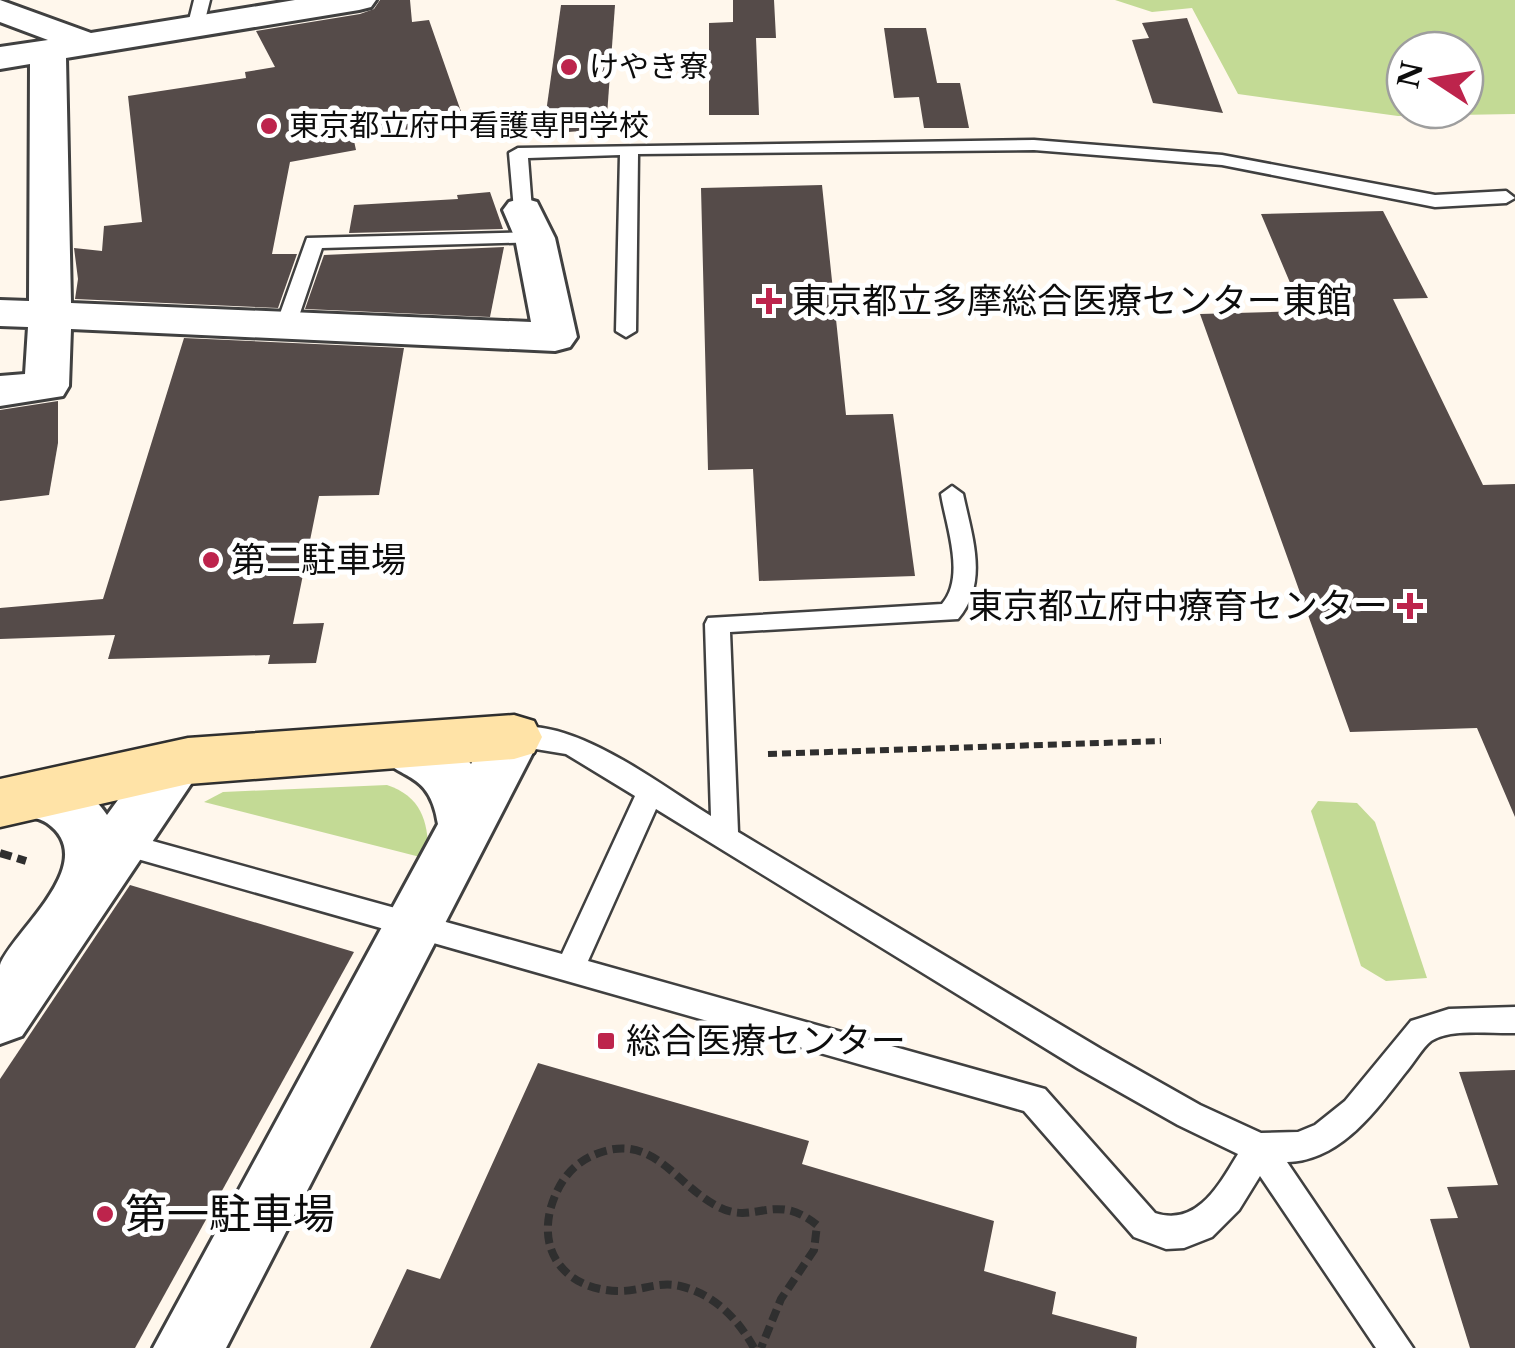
<svg xmlns="http://www.w3.org/2000/svg" width="1515" height="1348" font-family="'Libre Baskerville','Noto Sans JP',serif">
  <style>
    .forest { fill: #c3da95; fill-rule: evenodd }
    .building { fill: #554b49 }
    .lines { fill: none; stroke-linecap: round; stroke-linejoin: round }
    .lane-casing { stroke: #404040; stroke-width: 5 }
    .street-casing { stroke: #404040; stroke-width: 6 }
    .secondary-casing { stroke: #2f2f2f; stroke-width: 5 }
    .path-far1 { stroke: #2f2f2f; stroke-width: 6; stroke-dasharray: 9 5; stroke-linecap: butt }
    .path { stroke: #2f2f2f; stroke-width: 8; stroke-dasharray: 12 6; stroke-linecap: butt }
    .lane { fill: #fff; fill-rule: evenodd }
    .street { fill: #fff; fill-rule: evenodd }
    .secondary { fill: #ffe3a7; fill-rule: evenodd }
    .poi-dot { fill: #bd244c; stroke: #fff; stroke-width: 4 }
    .labels { text-anchor: middle; stroke-width: 10; stroke-linejoin: round; paint-order: stroke }
    .far-poi-label { font-size: 30px; fill: #0d0d0d; stroke: #fff; text-anchor: start }
    .poi-label { font-size: 35px; fill: #0d0d0d; stroke: #fff; text-anchor: start }
    .near-poi-label { font-size: 42px; fill: #0d0d0d; stroke: #fff; text-anchor: start }
  </style>
  <rect width="100%" height="100%" fill="#fff7ec"/>
  <g class="forest">
    <path d="M1115,0H1515V114L1398,116L1238,94L1192,8L1152,12ZM1465,50V110H1405V50Z"/>
    <path d="M387,785C423,797 429,824 428,859L204,802L223,792Z"/>
    <polygon points="1318,801 1357,803 1375,822 1427,978 1386,981 1361,966 1311,811"/>
  </g>
  <g class="building">
    <polygon points="380,0 410,0 412,22 429,20 465,123 354,141 356,150 290,162 272,254 297,254 278,308 75,299 78,279 74,248 102,251 104,226 142,222 128,96 246,78 245,72 275,67 256,31 360,14 374,9"/>
    <polygon points="733,0 774,0 776,38 756,38 759,115 709,115 709,23 733,22"/>
    <polygon points="561,5 615,5 606,129 543,134"/>
    <polygon points="1187,18 1223,113 1153,103 1132,40 1149,38 1142,23"/>
    <polygon points="884,28 926,28 937,83 960,83 969,128 924,128 919,97 894,98"/>
    <polygon points="822,185 846,415 893,414 915,576 759,581 753,469 708,470 701,188"/>
    <polygon points="490,192 503,229 349,233 354,205 458,199 457,195"/>
    <polygon points="1383,211 1428,298 1393,299 1483,485 1515,484 1515,817 1477,728 1350,732 1200,314 1302,311 1261,214"/>
    <polygon points="504,247 490,317 305,309 324,255"/>
    <polygon points="184,338 404,348 379,495 319,496 293,624 324,623 316,663 268,664 270,655 108,659 115,635 0,639 0,608 103,599"/>
    <polygon points="58,401 58,443 49,495 0,501 0,410"/>
    <polygon points="130,885 354,952 135,1348 0,1348 0,1079"/>
    <polygon points="538,1063 809,1141 802,1164 994,1221 984,1271 1056,1292 1052,1314 1137,1337 1136,1348 370,1348 407,1269 440,1279"/>
    <polygon points="1515,1070 1515,1348 1470,1348 1430,1219 1458,1218 1447,1187 1498,1185 1459,1072"/>
  </g>
  <g class="lines">
    <defs>
      <g id="lane">
        <polygon points="194,0 210,0 203,28 195,33 187,28"/>
        <polygon points="1034,140 1222,155 1435,195 1506,191 1515,198 1506,203 1435,207 1222,165 1034,150 638,154 636,331 626,337 616,331 620,155 528,158 532,210 523,216 514,210 509,153 518,148"/>
        <polygon points="535,232 545,238 542,242 322,248 296,325 286,331 276,325 307,238"/>
        <path d="M952,486L963,494C972,537 989,582 958,619L730,632L738,832L1101,1049L1200,1105L1261,1133L1298,1132L1315,1125L1345,1101L1411,1021L1449,1009L1515,1007V1033C1492,1034 1450,1028 1431,1041C1422,1048 1414,1063 1406,1072C1376,1110 1341,1161 1287,1162L1413,1348H1376L1260,1176L1239,1210L1212,1237L1184,1248L1166,1249L1134,1237L1024,1111L120,854L110,851L106,843L110,835L120,832L562,954L635,796L566,754L505,744L501,737L505,730C566,710 660,785 711,816L705,624L708,618L942,604C966,577 946,526 941,494ZM656,809L1079,1069L1178,1125L1238,1154C1219,1185 1197,1227 1155,1213L1045,1089L588,961Z"/>
      </g>
      <g id="street">
        <polygon points="0,0 91,33 295,0 376,0 371,7 359,10 66,58 71,303 531,322 515,238 503,210 509,202 523,198 537,202 555,238 577,337 570,347 555,351 71,329 69,386 63,396 0,406 0,376 25,374 28,327 0,326 0,300 29,301 30,64 0,69 0,47 48,40 0,22"/>
        <path d="M514,716L533,722L541,737L226,1348H153L438,824C429,765 394,784 374,746L382,731C413,720 451,738 471,764L495,722Z"/>
        <path d="M174,743L193,749L201,765L193,781L22,1036L0,1044C0,1024 0,982 0,965C12,932 103,862 47,823C40,818 26,816 17,813L9,797L17,781C51,770 88,785 107,815L155,749Z"/>
      </g>
      <polygon id="secondary" points="514,715 534,721 542,737 534,753 514,759 188,784 0,827 0,779 188,738"/>
    </defs>
    <use href="#lane" class="lane-casing"/>
    <use href="#street" class="street-casing"/>
    <use href="#secondary" class="secondary-casing"/>
    <polyline class="path-far1" points="768,754 1161,741"/>
    <g class="path">
      <polyline points="0,853 26,861"/>
      <path d="M754,1348C738,1319 714,1294 680,1286C658,1281 641,1291 620,1291C571,1291 537,1257 551,1207C559,1181 573,1162 599,1153C653,1133 675,1184 717,1206C754,1227 774,1190 817,1225L814,1250L781,1299L761,1348"/>
    </g>
    <use href="#lane" class="lane"/>
    <use href="#street" class="street"/>
    <use href="#secondary" class="secondary"/>
  </g>
  <g class="poi-dot">
    <circle cx="569" cy="67" r="10"/>
    <circle cx="269" cy="126" r="10"/>
    <path d="M764 286h10v10h10v10h-10v10h-10v-10h-10v-10h10z"/>
    <circle cx="211" cy="560" r="10"/>
    <path d="M1405 591h10v10h10v10h-10v10h-10v-10h-10v-10h10z"/>
    <rect x="596" y="1031" width="20" height="20" rx="5"/>
    <circle cx="105" cy="1214" r="10"/>
  </g>
  <g class="labels">
    <g class="far-poi-label">
      <text x="589" y="77">けやき寮</text>
      <text x="289" y="136">東京都立府中看護専門学校</text>
    </g>
    <g class="poi-label">
      <text x="792" y="313">東京都立多摩総合医療センター東館</text>
      <text x="231" y="572">第二駐車場</text>
      <text x="1388" y="618" text-anchor="end">東京都立府中療育センター</text>
      <text x="626" y="1053">総合医療センター</text>
    </g>
    <g class="near-poi-label">
      <text x="125" y="1229">第一駐車場</text>
    </g>
  </g>
  <g transform="translate(1435 80) rotate(282)"><circle r="48" fill="#ffffff" stroke="#9e9e9e" stroke-width="2.5"/>
  <path d="M0-8L18 38L0 25L-18 38Z" fill="#bd244c"/>
  <text y="-15" font-size="28" font-weight="bold" text-anchor="middle" fill="#0d0d0d">N</text>
  </g>
</svg>
